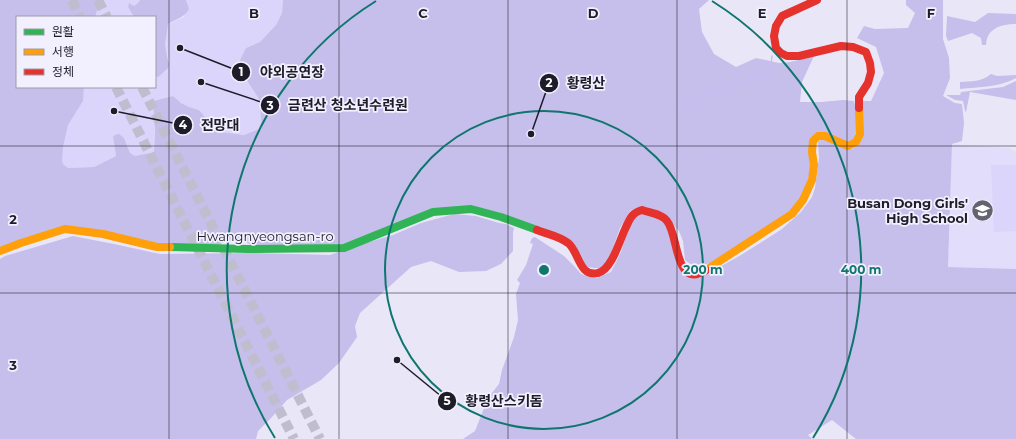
<svg xmlns="http://www.w3.org/2000/svg" width="1016" height="439" font-family="Montserrat,'Noto Sans KR',sans-serif">
  <style>
    .built { fill: #e1ddfb }
    .green { fill: #dbd5fb }
    .forest { fill: #c6beeb }
    .lines { fill: none; stroke-linecap: round; stroke-linejoin: round }
    .stream { stroke: #c8bef3; stroke-width: 1.5 }
    .highway-tunnel { stroke: #c0bece; stroke-width: 10; stroke-dasharray: 10 5; stroke-linecap: butt }
    .fast { stroke: #30b455; stroke-width: 8 }
    .slow { stroke: #ff9f0a; stroke-width: 8 }
    .jam { stroke: #e5322d; stroke-width: 8 }
    .grid { fill: none; stroke: #1e1c28; stroke-width: 1; stroke-opacity: 0.55 }
    .ring { fill: none; stroke: #0f766e; stroke-width: 2 }
    .labels { text-anchor: middle; stroke-width: 3.5; stroke-linejoin: round; paint-order: stroke }
    .poi-label { font-size: 13px; font-weight: bold; fill: #1e1c28; stroke: #f2f0fe; text-anchor: end }
    .street-label { font-size: 13px; fill: #1e1c28; stroke: #f2f0fe }
    .grid-label { font-size: 13px; text-anchor: middle; font-weight: bold; fill: #1e1c28; stroke: #f2f0fe; stroke-width: 3.5; stroke-linejoin: round; paint-order: stroke }
    .centre { fill: #0f766e; stroke: #f2f0fe; stroke-width: 2 }
    .ring-label { font-size: 12px; text-anchor: middle; font-weight: bold; fill: #0f766e; stroke: #f2f0fe; stroke-width: 3.5; stroke-linejoin: round; paint-order: stroke }
    .leader { fill: none; stroke: #1e1c28; stroke-width: 1.5 }
    .callout-dot { fill: #1e1c28; stroke: #f2f0fe; stroke-width: 1.5 }
    .mark-label { font-size: 12px; text-anchor: middle; font-weight: bold; fill: #fff }
    .callout-label { font-size: 14px; text-anchor: middle; font-weight: bold; fill: #1e1c28; stroke: #f2f0fe; stroke-width: 3.5; stroke-linejoin: round; paint-order: stroke }
  </style>
  <rect width="100%" height="100%" fill="#e9e7f7"/>
  <polygon class="built" points="952,144 1009,148 1016,152 1016,269 948,267"/>
  <g class="green">
    <polygon points="104,0 140,0 138,3 134,6 129,3 128,7 134,17 95,17 97,11"/>
    <polygon points="186,0 283,0 282,13 276,25 260,42 246,48 244,76 259,99 262,128 244,135 221,132 206,118 199,110 189,107 181,103 173,96 166,97 162,99 155,122 154,152 135,156 130,153 124,138 113,137 116,156 94,167 68,168 63,164 62,160 62,147 68,125 83,101 84,87 155,87 155,76 158,77 169,60 165,45 168,24 174,21 184,17 187,3"/>
    <polygon points="991,165 1016,165 1016,231 994,232"/>
  </g>
  <g class="forest">
    <path d="M0,0H104L97,11L95,17H17V87H84L83,101L68,125L63,147L62,160L63,164L68,168L94,167L116,156L113,137L115,135L119,134L124,138L130,153L135,156L154,152L155,130L153,101C160,100 166,97 173,96L181,103L189,107L199,110L206,118L221,132L244,135L262,128L259,99L244,76L240,60L246,48L260,42L276,25L282,13L283,0H709L699,9L702,32L714,54L736,67L756,58L779,63L790,62L814,56L802,82L800,102H821L843,100L854,101C857,113 860,130 852,141L846,142L841,139L828,135L822,133H815C810,143 811,150 811,161C810,181 802,200 787,214L710,263C698,267 695,268 685,260L683,241L679,231L671,222L635,209L630,211L620,228L612,251L605,266L601,268H594L588,267L582,263L574,246L504,214L480,208L435,210L344,245L254,247L243,240L225,241L219,245L161,244L77,228L0,248Z"/>
    <path d="M140,0H186L189,9C183,19 177,18 168,24L165,45L169,65L168,68L158,77L155,76V17H134L128,7L129,3L134,6L138,3Z"/>
    <polygon points="906,0 943,0 943,39 949,58 950,78 943,96 955,103 962,104 964,123 962,141 952,144 948,267 1016,269 1016,439 856,439 832,420 808,435 812,439 463,439 475,431 488,398 499,384 502,370 514,337 518,320 516,294 520,283 517,280 526,265 533,244 530,243 532,238 535,237 564,256 575,267 581,274 589,277 597,278 611,272 621,252 630,224 636,215 647,213 657,217 665,224 670,233 679,269 685,275 692,278 700,278 741,255 782,229 801,212 812,197 815,188 819,158 818,142 823,138 846,149 852,149 858,145 861,101 871,101 884,73 876,47 857,38 864,26 875,29 908,28 915,13 906,5"/>
    <path d="M988,13L1016,14V24C1001,24 987,28 986,45H982L981,38L972,33L948,41L946,36L947,16L975,22Z"/>
    <path d="M991,74L997,76L1016,75V78C1000,87 979,87 960,89V82C971,81 982,82 991,74Z"/>
    <polygon points="1016,81 1016,100 970,92 966,112 965,111 963,101 955,100 946,95 960,95 961,92 1003,87"/>
    <polygon points="454,214 476,216 499,223 506,224 514,228 513,232 513,251 501,264 486,271 459,272 431,261 411,267 360,313 355,326 357,337 339,363 321,380 287,400 272,417 258,431 256,439 0,439 0,259 5,256 73,236 114,244 160,254 252,253 330,255 359,245 393,235 421,223"/>
  </g>
  <g class="lines">
    <g class="stream">
      <polyline points="301,86 327,56 350,37 371,0"/>
      <polyline points="678,110 718,88 737,82 770,73 772,56"/>
      <polyline points="281,144 291,129 306,112 312,94 317,70"/>
      <polyline points="717,156 718,88"/>
      <polyline points="272,168 278,151"/>
    </g>
    <g class="highway-tunnel">
      <polyline points="72,0 80,17"/>
      <polyline points="98,0 107,17"/>
      <polyline points="116,87 294,439"/>
      <polyline points="142,87 320,439"/>
    </g>
    <polyline class="fast" points="170,247 248,249 344,248 433,212 471,209 501,217 537,230"/>
    <g class="slow">
      <polyline points="0,251 21,243 65,229 103,234 157,247 170,247"/>
      <polyline points="706,270 792,214 803,200 812,180 814,165 812,152 813,141 818,136 825,136 848,146 856,142 860,134 859,108"/>
    </g>
    <g class="jam">
      <polyline points="817,0 782,16 776,26 774,36 776,48 781,53 787,56 799,56 841,46 853,47 866,52 870,63 871,72 868,83 859,97 859,108"/>
      <path d="M537,230C547,234 559,236 568,243C579,251 579,278 598,273C612,270 620,239 626,227C628,223 630,217 634,214C636,212 639,211 642,210C650,213 662,214 667,221C679,235 674,290 706,270"/>
    </g>
  </g>
  <path class="grid" d="M169,0V439M339,0V439M508,0V439M677,0V439M847,0V439M0,146H1016M0,293H1016"/>
  <g class="ring">
    <circle cx="544" cy="270" r="159"/>
    <path d="M275 438A317 317 0 0 1 376 1M712 1A317 317 0 0 1 813 438"/>
  </g>
  <defs>
    <symbol id="school-disc" viewBox="-11 -11 22 22"><circle r="9.5" fill="#656370" stroke="#f2f0fe"/><path d="M0-5L7-2L0 1L-7-2ZM-4 1L0 2.5L4 1V4Q0 6-4 4Z" fill="#fff"/></symbol>
  </defs>
  <g fill-rule="evenodd">
    <use href="#school-disc" x="970" y="198" width="25" height="25"/>
  </g>
  <g class="labels">
    <g class="poi-label">
      <text x="968" y="208">Busan Dong Girls'<tspan x="968" dy="15">High School</tspan></text>
    </g>
    <g class="street-label">
      <text x="265" y="241">Hwangnyeongsan-ro</text>
    </g>
  </g>
  <g class="grid-label">
    <text x="254" y="18">B</text>
    <text x="423" y="18">C</text>
    <text x="593" y="18">D</text>
    <text x="762" y="18">E</text>
    <text x="931" y="18">F</text>
    <text x="13" y="224">2</text>
    <text x="13" y="370">3</text>
  </g>
  <circle cx="544" cy="270" r="6" class="centre"/>
  <g class="ring-label">
    <text x="703" y="274">200 m</text>
    <text x="861" y="274">400 m</text>
  </g>
  <path class="leader" d="M180 48L241 72M531 134L549 83M201 82L270 105M114 111L183 125M397 360L447 401"/>
  <g class="callout-dot">
    <circle cx="180" cy="48" r="4"/>
    <circle cx="531" cy="134" r="4"/>
    <circle cx="201" cy="82" r="4"/>
    <circle cx="114" cy="111" r="4"/>
    <circle cx="397" cy="360" r="4"/>
    <circle cx="241" cy="72" r="10"/>
    <circle cx="549" cy="83" r="10"/>
    <circle cx="270" cy="105" r="10"/>
    <circle cx="183" cy="125" r="10"/>
    <circle cx="447" cy="401" r="10"/>
  </g>
  <g class="mark-label">
    <text x="241" y="76">1</text>
    <text x="549" y="87">2</text>
    <text x="270" y="110">3</text>
    <text x="183" y="129">4</text>
    <text x="447" y="405">5</text>
  </g>
  <g class="callout-label">
    <text x="292" y="77">야외공연장</text>
    <text x="586" y="88">황령산</text>
    <text x="348" y="110">금련산 청소년수련원</text>
    <text x="220" y="130">전망대</text>
    <text x="504" y="406">황령산스키돔</text>
  </g>
  <rect x="16" y="16" width="140" height="72" fill="#f2f0fe" stroke="#9d9ba8"/>
  <rect x="24" y="29" width="20" height="6" fill="#30b455" stroke="#9d9ba8"/>
  <text x="52" y="36" font-size="12" fill="#1e1c28">원활</text>
  <rect x="24" y="49" width="20" height="6" fill="#ff9f0a" stroke="#9d9ba8"/>
  <text x="52" y="56" font-size="12" fill="#1e1c28">서행</text>
  <rect x="24" y="69" width="20" height="6" fill="#e5322d" stroke="#9d9ba8"/>
  <text x="52" y="76" font-size="12" fill="#1e1c28">정체</text>
</svg>
